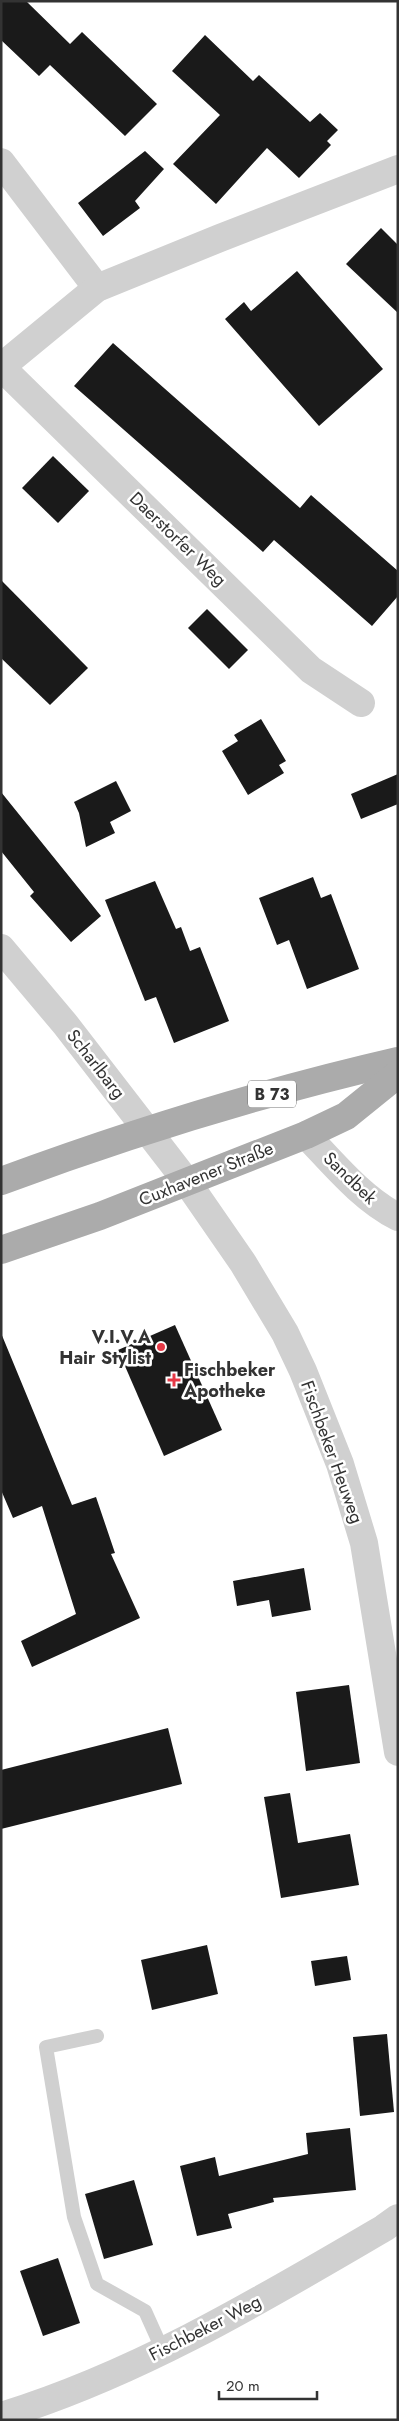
<svg xmlns="http://www.w3.org/2000/svg" width="399" height="2421" font-family="Jost,sans-serif">
  <style>
    .building { fill: #1a1a1a }
    .lines { fill: none; stroke-linecap: round; stroke-linejoin: round }
    .service { stroke: #d0d0d0; stroke-width: 14 }
    .minor { stroke: #d0d0d0; stroke-width: 28 }
    .primary { stroke: #ababab; stroke-width: 28 }
    .poi-dot { fill: #e63946; stroke: #fff; stroke-width: 2 }
    .labels { text-anchor: middle; stroke-width: 5; stroke-linejoin: round; paint-order: stroke }
    .shield { fill: #fff; stroke: #707070; stroke-width: 1 }
    .shield-label { font-size: 16px; font-weight: bold; fill: #333 }
    .street-label { font-size: 18px; fill: #333; stroke: #fff }
    .poi-label { font-size: 18px; font-weight: bold; fill: #333; stroke: #fff; text-anchor: end }
  </style>
  <rect width="100%" height="100%" fill="#fff"/>
  <g class="building">
    <polygon points="1,1 26,1 70,44 82,32 157,104 125,136 50,65 39,76 1,40"/>
    <polygon points="205,35 253,81 259,75 310,122 320,113 338,130 327,141 331,145 299,178 267,148 216,204 173,164 220,115 172,71"/>
    <polygon points="145,151 164,169 135,201 140,208 103,236 78,203"/>
    <polygon points="381,228 398,245 398,313 346,264"/>
    <polygon points="297,271 383,369 319,426 225,319 244,302 251,311"/>
    <polygon points="113,343 300,508 311,495 398,571 398,596 372,626 274,540 263,552 74,386"/>
    <polygon points="53,456 89,491 58,523 22,488"/>
    <polygon points="1,580 88,668 50,705 1,658"/>
    <polygon points="207,609 248,650 229,669 188,628"/>
    <polygon points="261,719 286,761 279,765 284,773 248,795 222,751 238,741 234,735"/>
    <polygon points="398,774 398,804 361,819 351,794"/>
    <polygon points="116,781 131,811 110,822 115,833 86,847 79,813 74,802"/>
    <polygon points="1,792 101,916 71,942 30,896 34,892 1,851"/>
    <polygon points="313,877 321,898 331,894 359,969 307,989 289,940 277,945 259,898"/>
    <polygon points="155,881 176,929 181,927 190,951 200,947 229,1021 174,1043 156,997 145,1001 105,900"/>
    <polygon points="175,1325 222,1430 164,1456 118,1350"/>
    <polygon points="1,1333 72,1505 96,1497 115,1553 111,1554 140,1618 32,1667 21,1641 76,1614 42,1506 13,1518 1,1490"/>
    <polygon points="304,1568 311,1610 272,1617 269,1600 237,1606 233,1581"/>
    <polygon points="349,1685 360,1763 306,1771 296,1692"/>
    <polygon points="168,1728 182,1784 1,1829 1,1770"/>
    <polygon points="290,1793 298,1843 350,1834 359,1885 281,1898 264,1797"/>
    <polygon points="207,1945 218,1994 152,2010 141,1960"/>
    <polygon points="347,1956 351,1980 315,1986 311,1961"/>
    <polygon points="387,2034 394,2112 360,2116 353,2037"/>
    <polygon points="350,2128 356,2190 273,2198 274,2202 228,2214 232,2228 197,2236 180,2166 215,2157 219,2176 308,2154 306,2133"/>
    <polygon points="134,2180 153,2245 104,2259 85,2194"/>
    <polygon points="58,2258 80,2323 43,2336 20,2271"/>
  </g>
  <g class="lines">
    <polyline class="service" points="97,2036 46,2047 74,2217 97,2284 145,2311 163,2351"/>
    <g class="minor">
      <polyline points="1,162 97,288"/>
      <polyline points="361,703 311,670 1,367 97,288 220,238 398,169"/>
      <polyline points="1,948 65,1024 187,1182 243,1263 285,1333 303,1371 340,1464 364,1543 398,1752"/>
      <path d="M306,1135C333,1163 362,1199 398,1217"/>
      <path d="M1,2416C138,2374 261,2300 384,2228L398,2218"/>
    </g>
    <g class="primary">
      <path d="M1,1181C131,1133 263,1092 398,1061"/>
      <polyline points="1,1250 100,1216 306,1135 346,1116 398,1074"/>
    </g>
  </g>
  <g class="poi-dot">
    <circle cx="161" cy="1347" r="5"/>
    <path d="M171.5 1372.5h5v5h5v5h-5v5h-5v-5h-5v-5h5z"/>
  </g>
  <g class="labels">
    <rect class="shield" x="248" y="1080.5" width="48" height="27" rx="4"/>
    <g class="shield-label">
      <text x="272" y="1100">B 73</text>
    </g>
    <g class="street-label">
      <text transform="translate(178 539) rotate(44)" y="6">Daerstorfer Weg</text>
      <text transform="translate(96 1064) rotate(52)" y="6">Scharlbarg</text>
      <text transform="translate(206 1174) rotate(-22)" y="6">Cuxhavener Straße</text>
      <text transform="translate(350 1178) rotate(44)" y="6">Sandbek</text>
      <text transform="translate(332 1452) rotate(70)" y="6">Fischbeker Heuweg</text>
      <text transform="translate(205 2328) rotate(-27)" y="6">Fischbeker Weg</text>
    </g>
    <g class="poi-label">
      <text x="151" y="1343">V.I.V.A<tspan x="151" dy="21">Hair Stylist</tspan></text>
      <text x="184" y="1376" text-anchor="start">Fischbeker<tspan x="184" dy="21">Apotheke</tspan></text>
    </g>
  </g>
  <rect width="399" height="2421" fill="none" stroke="#333333" stroke-width="5"/>
  <path d="M219 2391v8h98v-8" fill="none" stroke="#333333" stroke-width="2.5"/>
  <text x="226" y="2391" font-size="15" fill="#333333" stroke="#ffffff" stroke-width="4" paint-order="stroke">20 m</text>
</svg>
